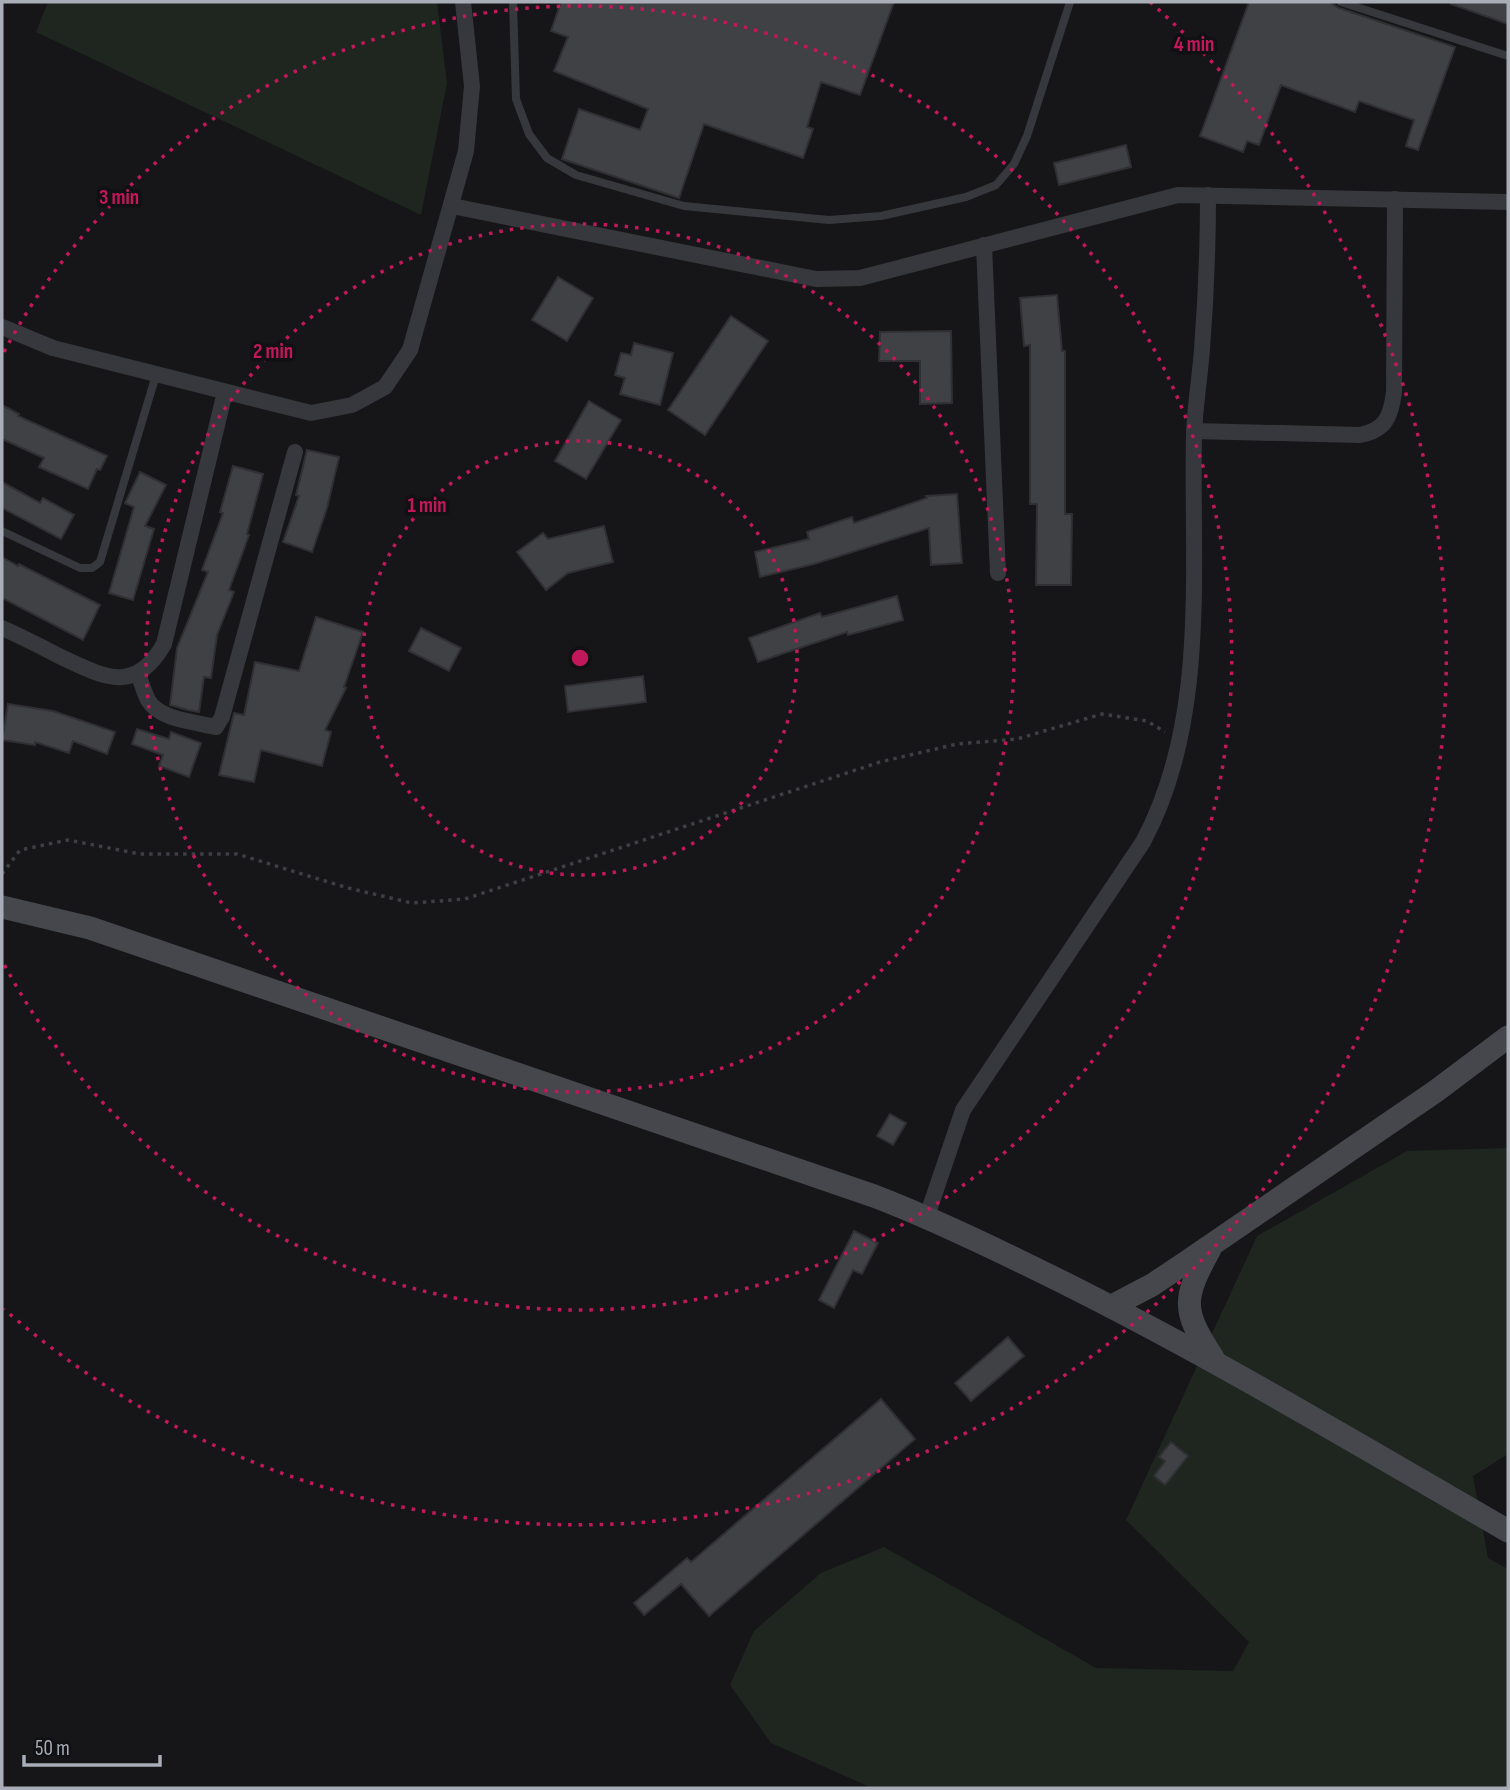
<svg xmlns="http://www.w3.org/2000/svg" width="1510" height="1790" font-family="'Sofia Sans Condensed',sans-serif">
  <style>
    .green { fill: #1e261f }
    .building { fill: #404145; stroke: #303034; stroke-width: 2 }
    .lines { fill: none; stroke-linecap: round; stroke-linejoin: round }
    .path { stroke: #3d3f44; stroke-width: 3.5; stroke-dasharray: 3.5 5; stroke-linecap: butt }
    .lane { stroke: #37383d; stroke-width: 8 }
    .street { stroke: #37383d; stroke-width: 16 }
    .secondary { stroke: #45474d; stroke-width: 23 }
    .ring { fill: none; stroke: #c2185b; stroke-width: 3.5; stroke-dasharray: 3.5 7 }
    .centre { fill: #c2185b; stroke: #111113; stroke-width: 3.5 }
    .ring-label { font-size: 21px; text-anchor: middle; font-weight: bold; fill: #c2185b; stroke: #111113; stroke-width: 7; stroke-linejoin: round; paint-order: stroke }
  </style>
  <rect width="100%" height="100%" fill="#161618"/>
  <g class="green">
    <polygon points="48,2 437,2 447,83 421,215 36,32"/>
    <polygon points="1508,1148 1508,1454 1473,1476 1488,1558 1508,1569 1508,1788 872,1788 771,1743 730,1685 754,1631 821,1573 884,1547 1096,1668 1233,1671 1249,1642 1126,1520 1257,1236 1407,1151"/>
  </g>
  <g class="building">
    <polygon points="561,2 894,2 860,95 821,82 807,127 813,129 803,158 704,124 679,198 562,159 579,109 640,130 648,109 554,71 568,37 551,31"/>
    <polygon points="1249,2 1329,2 1339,8 1455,47 1418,150 1406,146 1414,120 1359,101 1355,112 1281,85 1259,145 1247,141 1243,152 1200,136"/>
    <polygon points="1451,2 1508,2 1508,24 1451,4"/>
    <polygon points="1126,145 1131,167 1059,185 1054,163"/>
    <polygon points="558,277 593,298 567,341 532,320"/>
    <polygon points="1057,295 1062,351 1065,351 1065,514 1072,514 1071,585 1036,585 1037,504 1030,504 1030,345 1024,346 1020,298"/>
    <polygon points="731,316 768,341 705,435 668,410"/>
    <polygon points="951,331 952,403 920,404 920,361 879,361 880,332"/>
    <polygon points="634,343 673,353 660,405 620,394 625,378 615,375 621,353 631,355"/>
    <polygon points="589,401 621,420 586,479 555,461"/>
    <polygon points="2,405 19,414 18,416 107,456 100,470 97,469 88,489 39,467 44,458 2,439"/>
    <polygon points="307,450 339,457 327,508 312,552 283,542 299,496 296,495"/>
    <polygon points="233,466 263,474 247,534 249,535 229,590 234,592 217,635 211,678 204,677 199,712 188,710 170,705 177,648 208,572 202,570 223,513 220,512"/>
    <polygon points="140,472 166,485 145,526 154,529 133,600 109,593 134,507 125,503"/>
    <polygon points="2,482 40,503 43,498 74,515 61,539 2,508"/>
    <polygon points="957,494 962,563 931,565 929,528 814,564 760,577 755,552 809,539 807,532 852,517 854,523 927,498 926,496"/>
    <polygon points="604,526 613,562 568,573 546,590 517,552 543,533 548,539"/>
    <polygon points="2,557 18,566 19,564 100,605 83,640 2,598"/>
    <polygon points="897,596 903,620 848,635 847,632 758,662 749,638 820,613 822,617"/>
    <polygon points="316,617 363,632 344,687 346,688 325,730 331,732 322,766 261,750 254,782 219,775 234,713 244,715 255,662 299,671"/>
    <polygon points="421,628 461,648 449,671 409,651"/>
    <polygon points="643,676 646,702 568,712 565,686"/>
    <polygon points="8,704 53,711 115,732 107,754 73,741 69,753 35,742 35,745 2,740"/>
    <polygon points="137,729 169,739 171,732 201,743 189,777 159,766 163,755 132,744"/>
    <polygon points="890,1114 906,1123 893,1145 877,1136"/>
    <polygon points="854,1231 878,1243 862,1274 853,1270 834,1308 819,1300"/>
    <polygon points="1008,1337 1024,1356 971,1401 955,1383"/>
    <polygon points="881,1399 915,1439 709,1616 681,1584 644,1615 634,1603 687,1558 691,1562"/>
    <polygon points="1171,1442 1188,1456 1165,1485 1154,1476 1165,1461 1159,1457"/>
  </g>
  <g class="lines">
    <polyline class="path" points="2,874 20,850 68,840 140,854 237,854 348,888 412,903 465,899 880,762 957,744 1017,739 1102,714 1147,721 1165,732"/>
    <g class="lane">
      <polyline points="513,2 516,99 529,134 547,158 576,175 684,206 829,220 881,216 966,197 996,185 1014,164 1027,136 1070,2"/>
      <polyline points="1341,2 1508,56"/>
      <polyline points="2,531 80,568 92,568 100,562 156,375"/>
    </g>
    <g class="street">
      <polyline points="452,206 816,279 860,278 1178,195 1508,202"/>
      <polyline points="984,245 998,573"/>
      <polyline points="2,327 53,348 311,413 352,405 385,387 410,350 466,151 472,86 463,2"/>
      <path d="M1194,431L1360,435C1386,430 1391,416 1394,392L1395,199"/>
      <path d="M2,628C22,637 42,647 61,657C104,677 135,695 164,644L225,392"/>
      <path d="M138,673C141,682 144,692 148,700C159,720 196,722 216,727L222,717L295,452"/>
      <path d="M927,1216L963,1110L1143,842C1209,719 1191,568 1194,434C1195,406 1200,377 1202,349C1206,298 1208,246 1208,195"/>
    </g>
    <g class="secondary">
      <path d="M2,907L90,928L874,1196C929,1217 981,1242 1034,1268C1196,1347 1351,1440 1508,1531"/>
      <path d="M1210,1249C1182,1300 1182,1310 1213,1358"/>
      <polyline points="1112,1306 1152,1285 1185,1263 1436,1091 1508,1037"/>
    </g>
  </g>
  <g class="ring">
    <circle cx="580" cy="658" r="217"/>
    <circle cx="580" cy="658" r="434"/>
    <path d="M4 352A652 652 0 1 1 4 964"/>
    <path d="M1150 2A869 869 0 1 1 4 1309"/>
  </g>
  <circle cx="580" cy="658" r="10" class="centre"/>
  <g class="ring-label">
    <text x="1194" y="51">4 min</text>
    <text x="119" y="204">3 min</text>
    <text x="273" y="358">2 min</text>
    <text x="427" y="512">1 min</text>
  </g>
  <rect width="1510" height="1790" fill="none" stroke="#a8adb8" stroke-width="7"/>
  <path d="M24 1755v10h136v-10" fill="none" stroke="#a8adb8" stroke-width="3.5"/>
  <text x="35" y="1755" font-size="21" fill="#a8adb8" stroke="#111113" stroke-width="5" paint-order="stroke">50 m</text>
</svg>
